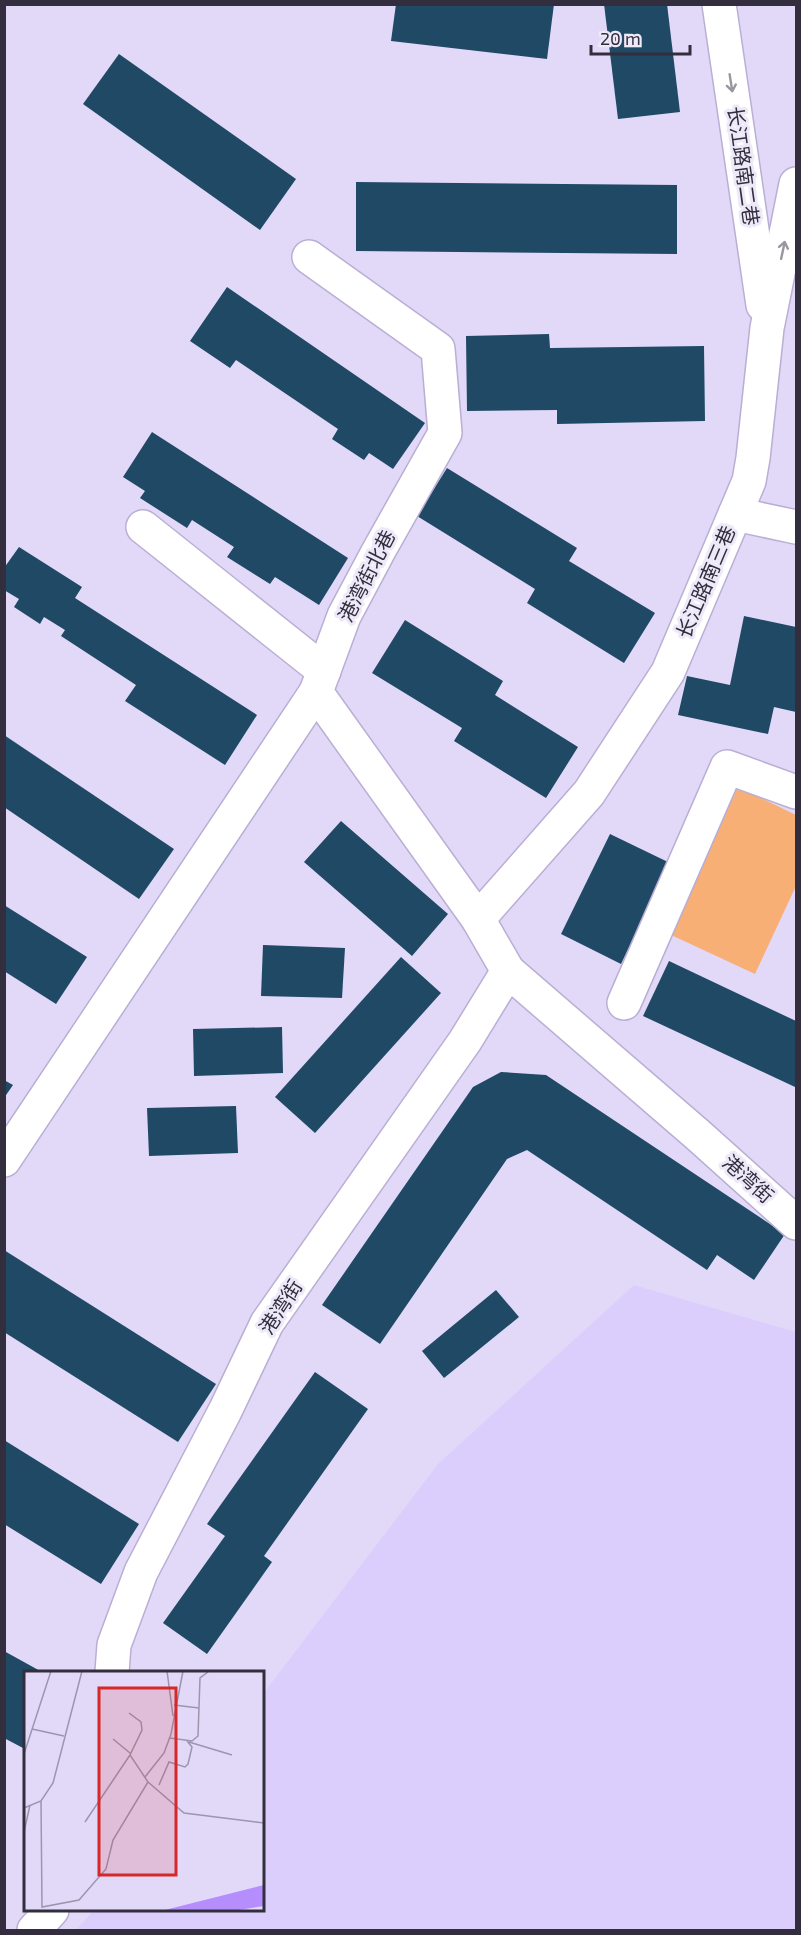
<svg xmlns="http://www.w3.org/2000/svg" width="801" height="1935" font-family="'Exo 2','Noto Sans SC',sans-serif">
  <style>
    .built { fill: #dccefc }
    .green { fill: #f7af75 }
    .building { fill: #1f4964 }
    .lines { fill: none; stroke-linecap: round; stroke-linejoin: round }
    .minor-casing { stroke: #baaed4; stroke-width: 36 }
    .minor { stroke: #fff; stroke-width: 33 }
    .oneway { stroke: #99969e }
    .labels { text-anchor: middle; stroke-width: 6; stroke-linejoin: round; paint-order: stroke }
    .street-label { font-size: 20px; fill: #332e3d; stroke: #eee9f9 }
    .inset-road { fill: none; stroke: #9c95ae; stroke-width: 1.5 }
    .view { fill: #d62828; fill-opacity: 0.15; stroke: #d62828; stroke-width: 3 }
    .inset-edge { fill: none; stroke: #332e3d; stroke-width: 3 }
  </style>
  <rect width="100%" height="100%" fill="#e2d9f9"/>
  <polygon class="built" points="634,1285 796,1332 796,1930 76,1930 94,1910 262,1910 263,1694 438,1464"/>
  <polygon class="green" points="738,787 796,815 796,886 755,974 669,934"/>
  <g class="building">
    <polygon points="396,4 554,4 547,59 391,41"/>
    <polygon points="604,4 667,4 680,112 618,119"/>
    <polygon points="119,54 296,179 260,230 83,104"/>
    <polygon points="356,182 677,185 677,254 356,251"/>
    <polygon points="227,287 425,423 393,469 369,453 364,460 332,439 338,429 236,360 230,368 190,341"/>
    <polygon points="549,334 550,348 704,346 705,421 557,424 557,410 467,411 466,336"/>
    <polygon points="152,432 348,558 319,605 275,577 270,584 227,557 234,547 192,520 187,528 140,498 145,491 123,477"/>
    <polygon points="447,468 577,548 569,561 655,613 624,663 527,603 535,589 417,516"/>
    <polygon points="19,547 82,587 75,598 257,715 225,765 125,701 136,685 61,636 65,630 44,617 40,624 14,607 19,599 4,590 4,568"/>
    <polygon points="744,616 796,627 796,712 774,707 768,734 678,715 687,676 730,685"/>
    <polygon points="405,620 503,681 495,695 578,747 546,798 454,741 462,728 372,673"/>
    <polygon points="4,735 174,849 139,899 4,807"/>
    <polygon points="341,821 448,914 412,956 304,862"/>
    <polygon points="610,834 670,863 621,964 561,934"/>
    <polygon points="4,905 87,957 56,1004 4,971"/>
    <polygon points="263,945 345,948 342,998 261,996"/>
    <polygon points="401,957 441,993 315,1133 275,1097"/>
    <polygon points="669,961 796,1021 796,1084 795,1087 643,1016"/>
    <polygon points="282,1027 283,1073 194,1076 193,1029"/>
    <polygon points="501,1072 546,1075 785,1234 754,1280 717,1255 707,1270 527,1150 507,1159 380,1344 322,1305 473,1087"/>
    <polygon points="4,1080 13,1085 4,1098"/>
    <polygon points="236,1106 238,1153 149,1156 147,1108"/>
    <polygon points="4,1250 216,1384 178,1442 4,1332"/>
    <polygon points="496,1290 519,1317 444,1378 422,1351"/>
    <polygon points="315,1372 368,1409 264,1556 272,1562 207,1654 163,1623 225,1536 207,1524"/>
    <polygon points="4,1440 139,1524 101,1584 4,1524"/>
    <polygon points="4,1651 42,1672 26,1672 26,1743 23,1748 4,1738"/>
  </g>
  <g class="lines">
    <defs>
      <g id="minor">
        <polyline points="719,4 763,305"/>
        <polyline points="735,514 796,527"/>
        <polyline points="143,527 324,671"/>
        <polyline points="478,919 589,793 668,672 749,481 753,458 767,328 796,184"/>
        <polyline points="508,971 698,1135 796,1223"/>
        <polyline points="624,1003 727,767 796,792"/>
        <polyline points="4,1160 316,692"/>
        <polyline points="112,1672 114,1645 141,1572 225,1411 267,1323 465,1041 508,971 478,919 316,692 344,616 378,552 445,433 438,349 309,257"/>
        <polyline points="34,1930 52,1910"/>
      </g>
    </defs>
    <use href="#minor" class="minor-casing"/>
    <use href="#minor" class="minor"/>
  </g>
  <defs><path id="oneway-shaft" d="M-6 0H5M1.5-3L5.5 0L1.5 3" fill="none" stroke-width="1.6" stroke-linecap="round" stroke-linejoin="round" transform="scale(1.5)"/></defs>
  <g class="oneway">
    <use href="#oneway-shaft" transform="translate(731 83) rotate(81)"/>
    <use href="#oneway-shaft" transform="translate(783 250) rotate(-78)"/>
  </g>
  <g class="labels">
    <g class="street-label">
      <text transform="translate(743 166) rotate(82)" y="7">长江路南二巷</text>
      <text transform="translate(367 576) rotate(-63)" y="7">港湾街北巷</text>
      <text transform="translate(706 582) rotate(-67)" y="7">长江路南三巷</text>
      <text transform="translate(748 1179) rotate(42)" y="7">港湾街</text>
      <text transform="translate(281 1307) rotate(-57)" y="7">港湾街</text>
    </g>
  </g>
  <g transform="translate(24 1671)">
    <rect width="240" height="240" fill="#e2d9f9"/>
    <path d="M240,214V235L208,240H137Z" fill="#b58dfd"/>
    <path class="inset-road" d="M143,0L149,45M150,34L175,37M8,58L40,65M146,67L168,70L174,65L176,7L184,1M89,68L106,82M165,71L208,84M0,83L27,0M121,106L140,82L147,63L159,0M124,111L160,142L240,152M135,114L145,91L161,96L164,93L168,76L163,70M17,130L18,236L55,229L82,198L89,169L124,111L106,84L118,59L117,51L105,42M0,137L17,130L29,112L58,0M61,151L106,84M0,161L6,134"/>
    <path class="view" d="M75,17H152V204H75Z"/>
    <rect width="240" height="240" class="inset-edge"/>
  </g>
  <rect width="801" height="1935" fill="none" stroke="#332e3d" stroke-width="12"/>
  <path d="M591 45v9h99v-9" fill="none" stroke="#332e3d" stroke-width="3"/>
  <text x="600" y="45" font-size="18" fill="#332e3d" stroke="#eee9f9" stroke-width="4.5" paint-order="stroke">20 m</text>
</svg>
